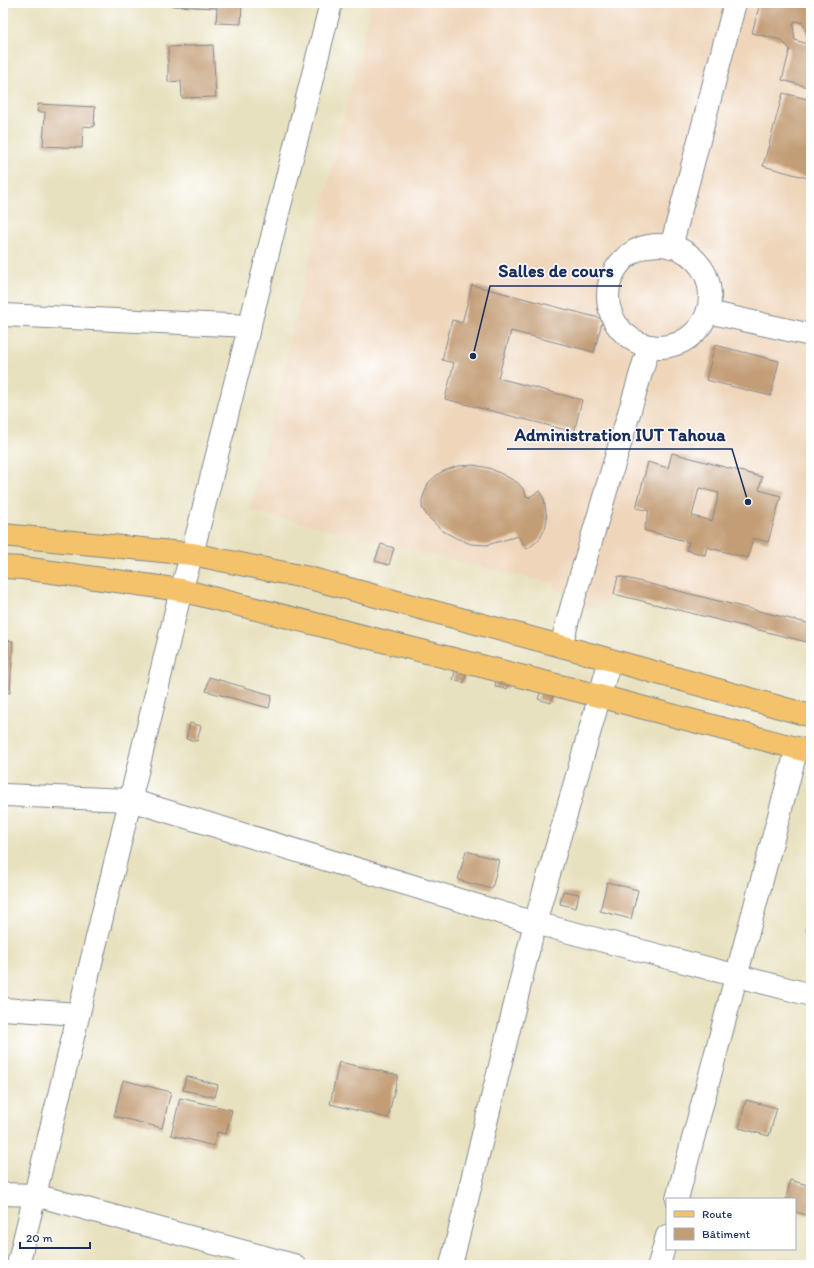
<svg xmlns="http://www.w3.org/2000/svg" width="814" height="1268" font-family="Itim,sans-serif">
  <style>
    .built { fill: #efd6bb }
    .building { fill: #c39d76; fill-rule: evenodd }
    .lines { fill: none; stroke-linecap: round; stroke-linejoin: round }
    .minor-casing { stroke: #82888e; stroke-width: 24 }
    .major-casing { stroke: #82888e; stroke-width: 24 }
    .minor { stroke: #fff; stroke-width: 22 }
    .major { stroke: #f3c26a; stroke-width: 22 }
    .leader { fill: none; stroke: #1b2f5e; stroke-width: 1.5 }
    .callout-dot { fill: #1b2f5e; stroke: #fff; stroke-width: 1.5 }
    .callout-label { font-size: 18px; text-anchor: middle; font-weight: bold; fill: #1b2f5e; stroke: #fff; stroke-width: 3; stroke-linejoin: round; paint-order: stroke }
  </style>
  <rect width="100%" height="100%" fill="#fff"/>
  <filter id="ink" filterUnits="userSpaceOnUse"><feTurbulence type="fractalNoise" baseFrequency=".025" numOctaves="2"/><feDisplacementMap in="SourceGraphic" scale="8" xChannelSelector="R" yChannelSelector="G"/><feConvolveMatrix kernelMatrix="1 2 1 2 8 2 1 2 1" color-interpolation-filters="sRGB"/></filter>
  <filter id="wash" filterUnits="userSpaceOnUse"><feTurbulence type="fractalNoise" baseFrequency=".012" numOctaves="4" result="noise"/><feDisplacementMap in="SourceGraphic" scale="16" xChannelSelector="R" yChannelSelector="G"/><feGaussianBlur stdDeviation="0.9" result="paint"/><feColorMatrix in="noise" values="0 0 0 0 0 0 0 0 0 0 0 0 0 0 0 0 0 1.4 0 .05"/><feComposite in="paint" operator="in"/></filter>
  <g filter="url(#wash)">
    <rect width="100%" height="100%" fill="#e8e1bf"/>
    <polygon class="built" points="371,3 811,3 811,645 609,594 606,604 596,601 594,607 591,606 589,610 572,605 570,593 553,588 554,584 250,510"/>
    <g id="blocks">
      <g class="building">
        <polygon points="172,3 242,3 241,24 216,23 217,8 172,6"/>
        <path d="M760,3H811V88L782,80L790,49L781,40L752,33ZM795,21L803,23L811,45L795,40L793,26Z"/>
        <polygon points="213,45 216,97 182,98 181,81 168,82 168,47"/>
        <polygon points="783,93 811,100 811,179 763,166"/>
        <polygon points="38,104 95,107 94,127 83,126 82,148 43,146 45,112 37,112"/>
        <polygon points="472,285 603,319 594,352 511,331 498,378 582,400 574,432 445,399 454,363 442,360 452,320 462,323"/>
        <polygon points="715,345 779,361 771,396 706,380"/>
        <path d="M672,453L762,477L759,490L781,496L768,542L753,538L748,558L707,547L705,555L686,550L689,542L644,530L649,511L636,508L648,462L668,468ZM699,488L719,493L712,521L692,516Z"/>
        <polygon points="474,465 489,468 504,475 518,483 524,490 526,496 529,497 540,491 544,499 547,519 545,529 539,540 527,549 518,536 487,545 471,544 456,538 443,531 428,517 422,508 422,500 428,483 438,474 446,470 458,466"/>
        <polygon points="381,544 394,548 389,565 375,561"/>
        <polygon points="618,576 811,624 811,643 614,594"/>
        <polygon points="3,640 13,641 10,693 3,692"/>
        <polygon points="457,663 468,666 464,683 453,680"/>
        <polygon points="497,674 509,676 507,689 495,687"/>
        <polygon points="209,677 272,695 269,708 206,691"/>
        <polygon points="542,688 554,692 551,703 538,699"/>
        <polygon points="190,723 201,726 197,741 186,739"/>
        <polygon points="466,851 499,860 492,889 458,880"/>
        <polygon points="607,882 638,890 631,919 600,911"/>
        <polygon points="563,891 579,894 576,908 560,904"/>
        <polygon points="810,914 811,914 811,932 806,931"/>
        <polygon points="339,1062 398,1075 388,1118 330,1104"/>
        <polygon points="186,1076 218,1085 215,1097 183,1090"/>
        <polygon points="123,1080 171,1092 162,1128 114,1116"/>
        <polygon points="180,1098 232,1110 226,1134 217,1132 214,1146 171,1135"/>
        <polygon points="746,1100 777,1108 769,1136 739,1128"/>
        <polygon points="790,1180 811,1186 811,1204 808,1215 795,1212 795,1199 786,1199"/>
      </g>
    </g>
  </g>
  <g filter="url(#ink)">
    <use href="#blocks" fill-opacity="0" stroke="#82888e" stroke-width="1"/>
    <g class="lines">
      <defs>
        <g id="minor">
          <circle cx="659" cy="296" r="51"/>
          <polyline points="671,247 735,3"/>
          <polyline points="708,312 811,335"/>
          <polyline points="3,315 250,326"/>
          <polyline points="561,646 572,605 649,346"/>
          <polyline points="3,795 130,800 535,923 811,995"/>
          <polyline points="3,1009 78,1014"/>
          <polyline points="3,1194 35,1195 294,1265"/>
          <polyline points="677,1199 797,748"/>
          <polyline points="18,1265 181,590 192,554 331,3"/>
          <polyline points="451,1265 535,923 610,660"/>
          <polyline points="659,1265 667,1236"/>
        </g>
        <g id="major">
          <polyline points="3,535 192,554 309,578 561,646 811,716"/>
          <polyline points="3,567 23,568 181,590 599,696 811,752"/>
        </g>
      </defs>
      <use href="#minor" class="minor-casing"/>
      <use href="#major" class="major-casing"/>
      <use href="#minor" class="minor"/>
      <use href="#major" class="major"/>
    </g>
  </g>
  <path class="leader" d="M473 356L490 286H622M748 502L732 449H507"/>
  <g class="callout-dot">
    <circle cx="473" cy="356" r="4"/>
    <circle cx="748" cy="502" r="4"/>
  </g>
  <g class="callout-label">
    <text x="556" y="277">Salles de cours</text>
    <text x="620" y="441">Administration IUT Tahoua</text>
  </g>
  <rect width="814" height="1268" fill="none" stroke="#fff" stroke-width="16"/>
  <rect x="666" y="1198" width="130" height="52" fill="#ffffff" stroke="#a4acbf"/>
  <rect x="674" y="1211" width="20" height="6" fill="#f3c26a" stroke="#a4acbf"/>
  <text x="702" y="1218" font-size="12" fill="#1b2f5e">Route</text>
  <rect x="674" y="1228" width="20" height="12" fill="#c39d76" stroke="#a4acbf"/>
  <text x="702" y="1238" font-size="12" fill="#1b2f5e">Bâtiment</text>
  <path d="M20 1242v6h70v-6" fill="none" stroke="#1b2f5e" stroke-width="2"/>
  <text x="26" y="1242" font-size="12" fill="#1b2f5e" stroke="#ffffff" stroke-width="3" paint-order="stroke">20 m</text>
</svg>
